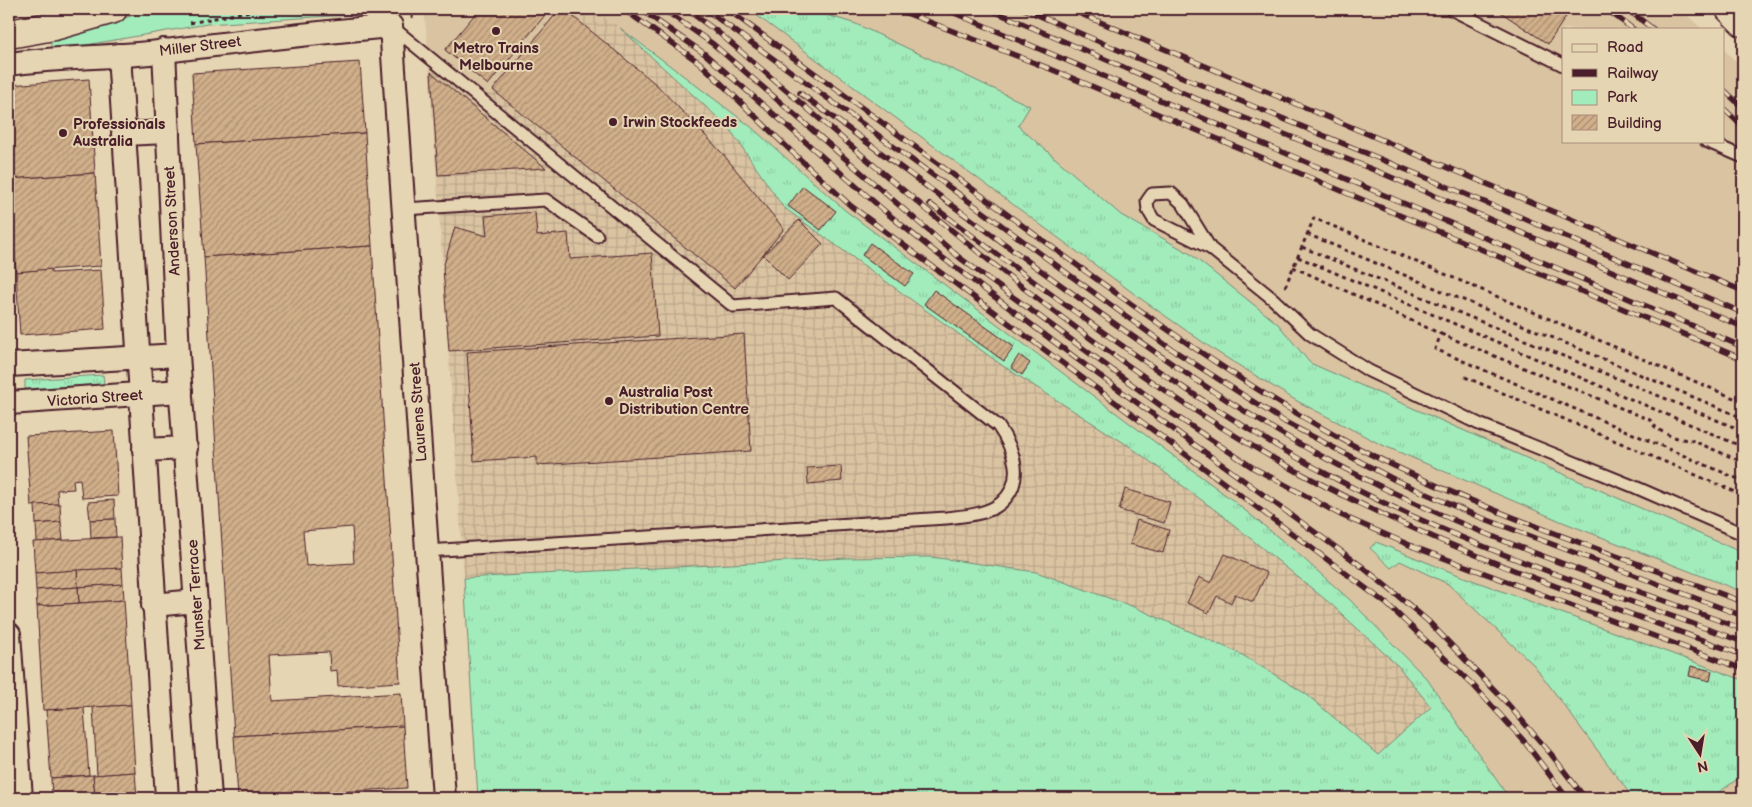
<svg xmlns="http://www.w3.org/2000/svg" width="1752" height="807" font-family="'Balsamiq Sans',sans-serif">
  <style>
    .built { fill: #d9c3a1 }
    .industrial { fill: url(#industrial-grid) }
    .grass { fill: url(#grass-tufts); stroke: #768673 }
    .park { fill: #a2ecbb; stroke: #768673 }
    .building { fill: url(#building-hatch); stroke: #4a1f2b; fill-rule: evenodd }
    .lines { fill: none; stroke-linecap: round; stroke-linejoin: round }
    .lane-casing { stroke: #4a1f2b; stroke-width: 15 }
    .street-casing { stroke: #4a1f2b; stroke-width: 26 }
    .primary-casing { stroke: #4a1f2b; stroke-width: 31 }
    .highway-casing { stroke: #4a1f2b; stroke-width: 31 }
    .path { stroke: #4a1f2b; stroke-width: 3; stroke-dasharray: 4 4; stroke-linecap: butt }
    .lane { stroke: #e6d5b2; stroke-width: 11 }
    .street { stroke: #e6d5b2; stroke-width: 22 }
    .primary { stroke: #e6d5b2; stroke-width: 28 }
    .highway { stroke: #e6d5b2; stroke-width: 28 }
    .rail-casing { stroke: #4a1f2b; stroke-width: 5.5 }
    .rail { stroke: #e6d5b2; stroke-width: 4; stroke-dasharray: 11; stroke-linecap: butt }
    .poi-dot { fill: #4a1f2b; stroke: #e6d5b2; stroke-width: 2 }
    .labels { text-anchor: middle; stroke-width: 4; stroke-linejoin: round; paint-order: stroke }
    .street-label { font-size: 15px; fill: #4a1f2b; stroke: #e6d5b2 }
    .poi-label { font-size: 15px; font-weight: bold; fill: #4a1f2b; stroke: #e6d5b2; text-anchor: start }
  </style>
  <defs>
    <pattern id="industrial-grid" width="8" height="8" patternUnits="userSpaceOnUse" patternTransform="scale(1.25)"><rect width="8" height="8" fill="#d9c3a1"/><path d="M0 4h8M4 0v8" fill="none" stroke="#bca78b"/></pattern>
    <pattern id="grass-tufts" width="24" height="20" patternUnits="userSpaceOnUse" patternTransform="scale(1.25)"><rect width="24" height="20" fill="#a2ecbb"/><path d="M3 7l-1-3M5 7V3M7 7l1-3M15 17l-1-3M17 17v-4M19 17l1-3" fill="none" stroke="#8dcaa1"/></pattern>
    <pattern id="building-hatch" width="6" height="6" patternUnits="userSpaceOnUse" patternTransform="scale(1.25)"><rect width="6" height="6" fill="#d0af8a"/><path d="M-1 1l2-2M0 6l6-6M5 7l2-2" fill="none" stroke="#ab8e71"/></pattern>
  </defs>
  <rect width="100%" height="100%" fill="#e6d5b2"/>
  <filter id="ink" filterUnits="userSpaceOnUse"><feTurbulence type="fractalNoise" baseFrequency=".02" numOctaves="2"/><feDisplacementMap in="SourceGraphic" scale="10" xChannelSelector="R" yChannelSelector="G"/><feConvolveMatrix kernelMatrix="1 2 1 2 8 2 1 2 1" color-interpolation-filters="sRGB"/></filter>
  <g filter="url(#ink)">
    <g class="built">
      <polygon points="424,9 557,9 485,97 428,50"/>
      <polygon points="594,9 1680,9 1702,29 1563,29 1563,141 1723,141 1723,49 1743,68 1743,798 1509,798 1467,736 1431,707 1398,666 1332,605 1132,448 620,28"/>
    </g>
    <polygon class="industrial" points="557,9 594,9 620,28 729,128 783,207 1003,366 1132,448 1223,516 1332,605 1398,666 1431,707 1378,755 1306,694 1239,653 1134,607 1036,572 932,557 842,558 464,578 428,50 485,97"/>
    <g class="grass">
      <polygon points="748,9 808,9 856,24 1030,106 1018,126 1121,215 1189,253 1278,324 1310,363 1743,553 1743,592 1565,523 1380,444 1297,401 1217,352 1144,301"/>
      <polygon points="620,28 750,126 846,211 1231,499 1295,551 1350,600 1427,679 1509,798 478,798 464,578 846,558 932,557 1036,572 1134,607 1239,653 1306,694 1378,755 1431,707 1398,666 1332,605 1223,516 1132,448 1003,366 783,207 729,128"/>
      <polygon points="103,375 104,384 25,389 25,380"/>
      <polygon points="1376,542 1461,576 1743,680 1743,775 1711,798 1633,798 1534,665 1448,584 1400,561 1391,568 1370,548"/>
    </g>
    <polygon class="park" points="152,9 424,9 424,10 207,24 51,51 51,42"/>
    <g class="building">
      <polygon points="470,9 550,9 488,85 445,50 476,13"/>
      <polygon points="560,9 564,9 657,85 723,154 784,229 735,288 493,90"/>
      <polygon points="1496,9 1571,9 1548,44"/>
      <polygon points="360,62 365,133 196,144 192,73"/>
      <polygon points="431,72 546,168 438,175"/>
      <polygon points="89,79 95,173 10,179 9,85"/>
      <polygon points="365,133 372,246 204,257 196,144"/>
      <polygon points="95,173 101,266 16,272 10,179"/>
      <polygon points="803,186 836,211 821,230 788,206"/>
      <polygon points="535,212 537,236 568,233 570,259 652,253 658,336 449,351 443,268 455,227 487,236 485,216"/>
      <polygon points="799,220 823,244 788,280 763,255"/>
      <polygon points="870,243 914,274 905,286 862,255"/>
      <path d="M372,246L400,682L338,686L337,670L330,671L329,652L269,655L272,701L401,693L403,726L234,736L204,257ZM352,527L354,563L306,566L303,531Z"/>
      <polygon points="51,269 51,273 101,270 105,329 20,335 16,272"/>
      <polygon points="934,290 1014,347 1004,361 924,304"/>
      <polygon points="744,334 751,451 537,465 537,457 474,461 467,352"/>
      <polygon points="1019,355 1030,363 1022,375 1011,367"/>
      <polygon points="114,431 118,496 82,498 80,479 73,480 74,489 57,490 58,504 31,506 26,436"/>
      <polygon points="841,466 842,481 808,484 807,468"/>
      <polygon points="1125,489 1170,502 1164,523 1119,510"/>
      <polygon points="114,500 115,519 90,520 88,502"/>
      <polygon points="58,504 60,504 61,522 36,524 35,505"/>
      <polygon points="115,519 116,537 91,538 90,520"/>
      <polygon points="1137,520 1169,530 1163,553 1130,544"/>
      <polygon points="61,522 63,540 37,542 36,524"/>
      <polygon points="120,537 122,568 35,573 33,542"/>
      <polygon points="1225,554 1267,573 1253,602 1235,594 1231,603 1217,596 1209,613 1187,603 1199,577 1211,583"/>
      <polygon points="122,568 123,584 78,587 77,570"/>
      <polygon points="77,570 78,587 36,590 35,573"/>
      <polygon points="123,584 124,600 79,603 78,587"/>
      <polygon points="78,587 79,603 37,606 36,590"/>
      <polygon points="124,600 131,705 43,710 37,606"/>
      <polygon points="1691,666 1712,671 1710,681 1689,676"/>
      <polygon points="131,705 135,772 97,775 93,707"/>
      <polygon points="84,708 89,775 51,778 46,710"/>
      <polygon points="403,726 407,788 238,798 234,736"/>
      <polygon points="135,772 137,798 95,798 93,775"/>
      <polygon points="93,775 95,798 52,798 51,778"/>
    </g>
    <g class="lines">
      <defs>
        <g id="lane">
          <polyline points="1451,9 1563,65"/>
          <path d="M391,26L733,306L836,298L998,426C1014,449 1026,481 1001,503C987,515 963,516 946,518L427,551"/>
          <polyline points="1706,141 1743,157"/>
          <polyline points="404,209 546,200 597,236"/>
          <polyline points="1210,248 1183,204 1171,193 1152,194 1147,201 1148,210 1154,220 1210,248 1273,299 1310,334 1369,371 1479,424 1635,487 1743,534"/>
        </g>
        <g id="street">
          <polyline points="164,50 178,355 210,798"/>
          <polyline points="119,55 167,798"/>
          <path d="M9,64C55,57 102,58 149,53C230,43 310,33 391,26L444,798"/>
          <polyline points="123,134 168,132"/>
          <polyline points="9,365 178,355"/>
          <polyline points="9,403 181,391"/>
          <polyline points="144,450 186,448"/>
          <polyline points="153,605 196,601"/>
          <polyline points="9,634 21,798"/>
        </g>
        <polyline id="primary" points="9,34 54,26 113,9"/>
        <polyline id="highway" points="1730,9 1743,22"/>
      </defs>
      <use href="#lane" class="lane-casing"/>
      <use href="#street" class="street-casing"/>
      <use href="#primary" class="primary-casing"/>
      <use href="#highway" class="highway-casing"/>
      <g class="path">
        <polyline points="412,18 413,9"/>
        <polyline points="190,23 260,9"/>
        <polyline points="1307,234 1743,418"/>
        <polyline points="1302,247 1743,431"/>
        <polyline points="1298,257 1743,447"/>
        <polyline points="1293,267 1441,334 1435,349 1743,481"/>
        <polyline points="1285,287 1314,218 1743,402"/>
        <path d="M1441,334L1650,420C1656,432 1677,440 1691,440L1743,462"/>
        <polyline points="1465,377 1743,495"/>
      </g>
      <use href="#lane" class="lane"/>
      <use href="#street" class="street"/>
      <use href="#primary" class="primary"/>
      <use href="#highway" class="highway"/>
      <defs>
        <g id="rail">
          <polyline points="623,9 700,63 791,151 851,206 1387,604 1473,685 1524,741 1567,798"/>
          <polyline points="640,9 705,54 888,214 939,255 1077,359 1360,565 1409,605 1428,621 1506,702 1551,754 1585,798"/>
          <polyline points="663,9 713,44 960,258 1164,408 1252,467 1343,516 1414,547 1743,669"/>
          <path d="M686,9L719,33C897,184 1070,342 1273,458C1422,543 1583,596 1743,655"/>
          <polyline points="705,9 1167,346 1285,422 1395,480 1477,516 1743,616"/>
          <path d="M727,9C829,84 932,159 1034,234C1132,305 1230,377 1336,436C1465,507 1606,551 1743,602"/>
          <polyline points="896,9 1053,70 1743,359"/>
          <polyline points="945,9 1743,347"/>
          <polyline points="989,9 1197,99 1379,172 1743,327"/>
          <polyline points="1024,9 1146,62 1518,216 1743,313"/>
          <polyline points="1069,9 1743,291"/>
          <polyline points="1606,9 1633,29"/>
          <polyline points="1627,9 1653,29"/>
          <polyline points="1723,89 1743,108"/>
          <path d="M800,93C875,148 950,203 1025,259C1123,330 1220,402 1327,459C1459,531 1602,578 1743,629"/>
          <polyline points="1723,108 1743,127"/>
          <path d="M930,204C1062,303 1193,404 1340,481C1468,548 1608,592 1743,642"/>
        </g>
      </defs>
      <use href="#rail" class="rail-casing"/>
      <use href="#rail" class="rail"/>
    </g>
  </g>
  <g class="poi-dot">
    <circle cx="496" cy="31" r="5"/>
    <circle cx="613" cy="122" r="5"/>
    <circle cx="63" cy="133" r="5"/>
    <circle cx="609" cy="401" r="5"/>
  </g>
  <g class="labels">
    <g class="street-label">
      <text transform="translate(200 46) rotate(-7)" y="5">Miller Street</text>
      <text transform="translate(172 221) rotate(-93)" y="5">Anderson Street</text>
      <text transform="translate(95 398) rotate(-4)" y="5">Victoria Street</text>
      <text transform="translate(418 412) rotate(-94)" y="5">Laurens Street</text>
      <text transform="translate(196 595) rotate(-94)" y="5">Munster Terrace</text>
    </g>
    <g class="poi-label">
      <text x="496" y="53" text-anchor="middle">Metro Trains<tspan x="496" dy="17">Melbourne</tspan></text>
      <text x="623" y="127">Irwin Stockfeeds</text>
      <text x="73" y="129">Professionals<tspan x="73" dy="17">Australia</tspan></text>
      <text x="619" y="397">Australia Post<tspan x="619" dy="17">Distribution Centre</tspan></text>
    </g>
  </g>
  <rect width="1752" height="807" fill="none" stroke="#e6d5b2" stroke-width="30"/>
  <rect x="15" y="15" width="1722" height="777" fill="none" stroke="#4a1f2b" stroke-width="2" filter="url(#ink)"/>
  <rect x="1562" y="28" width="162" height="115" fill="#e6d5b2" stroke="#a88c7c"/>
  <rect x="1572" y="44" width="25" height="8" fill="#e6d5b2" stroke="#a88c7c"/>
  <text x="1607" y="52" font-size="15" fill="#4a1f2b">Road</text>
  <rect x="1572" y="69" width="25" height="8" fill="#4a1f2b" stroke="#a88c7c"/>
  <text x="1607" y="78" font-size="15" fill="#4a1f2b">Railway</text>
  <rect x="1572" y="90" width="25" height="15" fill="#a2ecbb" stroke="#a88c7c"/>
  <text x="1607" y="102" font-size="15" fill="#4a1f2b">Park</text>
  <rect x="1572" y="115" width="25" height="15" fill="url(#building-hatch)" stroke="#a88c7c"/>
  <text x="1607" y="128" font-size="15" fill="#4a1f2b">Building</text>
  <g transform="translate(1700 754) rotate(168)" stroke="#e6d5b2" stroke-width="4" paint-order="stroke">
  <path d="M0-4L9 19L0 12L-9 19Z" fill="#4a1f2b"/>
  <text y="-8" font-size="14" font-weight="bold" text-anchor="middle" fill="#4a1f2b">N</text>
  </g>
</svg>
